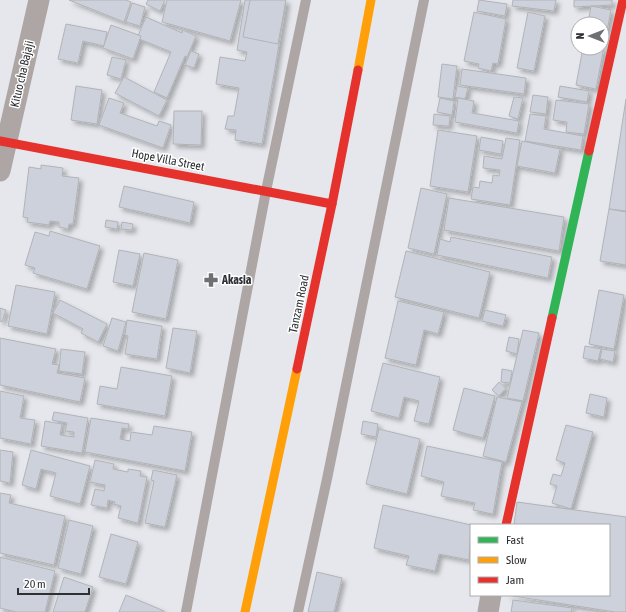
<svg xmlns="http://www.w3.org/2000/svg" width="626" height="612" font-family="'Asap Condensed',sans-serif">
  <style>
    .building { fill: #ccd1dc; stroke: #b2b3b7; filter: url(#shadow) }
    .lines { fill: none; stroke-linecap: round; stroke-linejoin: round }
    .lane { stroke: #ada6a4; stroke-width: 10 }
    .street { stroke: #ada6a4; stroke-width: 21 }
    .fast { stroke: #30b455; stroke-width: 9 }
    .slow { stroke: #ff9f0a; stroke-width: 9 }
    .jam { stroke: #e5322d; stroke-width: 9 }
    .labels { text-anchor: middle; stroke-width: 3; stroke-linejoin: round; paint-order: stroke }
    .street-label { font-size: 12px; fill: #2e3034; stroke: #fff }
    .poi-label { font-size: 12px; font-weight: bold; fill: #2e3034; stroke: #fff; text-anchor: start }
  </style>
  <defs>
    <filter id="shadow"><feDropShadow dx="3.5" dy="3.5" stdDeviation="2" flood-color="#0004"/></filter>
  </defs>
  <rect width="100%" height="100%" fill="#e6e7ec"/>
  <g class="building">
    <polygon points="69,0 126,0 131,2 124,22"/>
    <polygon points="148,0 165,0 160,11 146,4"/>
    <polygon points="167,0 241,0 230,41 162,22"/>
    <polygon points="245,0 269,0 286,3 262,144 235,140 236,130 225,129 228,116 234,116 239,88 216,84 220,57 245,61 247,52 237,50"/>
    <polygon points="250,0 286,0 278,44 243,37"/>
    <polygon points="479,0 507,4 505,16 477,11"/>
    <polygon points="513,0 556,0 554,11 512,6"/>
    <polygon points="574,0 612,0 612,5 574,7"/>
    <polygon points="132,3 145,7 140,26 126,22"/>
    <polygon points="591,6 611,10 596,89 576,85 583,48 602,48 602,24 588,24"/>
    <polygon points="474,12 506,19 498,64 493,63 491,71 478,68 479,64 464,61"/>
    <polygon points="528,12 545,16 534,71 517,68"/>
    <polygon points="146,17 182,33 183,30 196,36 187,57 185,56 167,98 154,92 171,52 137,38"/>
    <polygon points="66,24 107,32 104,46 83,41 78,63 58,59"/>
    <polygon points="111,25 141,36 133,59 103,48"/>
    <polygon points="191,51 199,54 194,68 185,65"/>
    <polygon points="112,57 126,60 121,79 107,75"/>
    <polygon points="442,64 457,66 453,99 438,97"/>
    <polygon points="462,69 526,78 524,94 460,85"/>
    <polygon points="124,77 167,100 159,116 115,93"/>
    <polygon points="76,86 102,90 97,124 71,120"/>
    <polygon points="457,86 468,88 465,99 455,97"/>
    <polygon points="560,86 589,91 587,102 558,97"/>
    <polygon points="533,95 548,97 546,114 530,112"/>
    <polygon points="514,97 523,98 518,119 509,116"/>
    <polygon points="109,98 124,103 120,113 157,126 159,121 171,125 163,148 99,125"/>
    <polygon points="440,98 454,101 452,115 437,112"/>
    <polygon points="458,98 474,101 472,113 519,121 517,133 455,122"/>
    <polygon points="626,99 626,211 609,209"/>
    <polygon points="556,100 589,104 584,134 566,132 567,122 553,120"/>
    <polygon points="174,111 202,111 201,145 173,144"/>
    <polygon points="434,114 450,116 449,126 433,125"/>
    <polygon points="530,114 546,116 544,129 583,136 581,150 525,141"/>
    <polygon points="438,130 477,136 468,192 430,186"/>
    <polygon points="481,137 503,141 501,154 479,150"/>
    <polygon points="506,138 520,140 510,205 471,199 473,187 479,188 480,181 492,183 493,175 499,176 500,170 483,168 484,156 502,159"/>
    <polygon points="522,141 560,149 555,173 517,166"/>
    <polygon points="41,165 63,168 62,176 79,178 73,224 69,224 68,229 59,227 59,222 50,221 49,225 27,222 28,218 23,217 29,167 41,169"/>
    <polygon points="124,186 194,202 190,223 119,207"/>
    <polygon points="421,188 447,194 434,254 408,248"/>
    <polygon points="449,198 564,217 559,251 444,230"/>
    <polygon points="609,209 626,212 626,265 600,261"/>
    <polygon points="106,220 118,222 117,229 105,227"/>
    <polygon points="122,222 133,224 132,230 121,229"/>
    <polygon points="50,231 100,246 87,289 33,273 35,268 25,265 35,232 49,236"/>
    <polygon points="451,237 552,257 548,278 437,255 440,239 450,242"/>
    <polygon points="119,250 140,254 133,286 113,282"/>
    <polygon points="406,251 490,272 479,318 395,297"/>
    <polygon points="144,253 178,260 166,319 132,312"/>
    <polygon points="16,285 55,292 47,334 8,326"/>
    <polygon points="599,290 624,295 614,349 589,344"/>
    <polygon points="60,300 107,324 98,342 81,333 83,329 53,313"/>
    <polygon points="398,301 444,312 438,334 424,330 416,365 385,358"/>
    <polygon points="0,308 6,310 2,322 0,321"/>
    <polygon points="485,310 506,315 503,326 482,321"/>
    <polygon points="112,318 126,322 118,351 103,346"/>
    <polygon points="127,320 162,326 157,359 125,354 128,336 125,335"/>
    <polygon points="173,328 197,331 190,373 166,368"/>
    <polygon points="523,330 539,333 523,401 507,398"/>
    <polygon points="509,337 519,339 517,354 506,351"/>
    <polygon points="0,338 56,349 52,364 59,365 57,373 85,378 80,402 0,385"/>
    <polygon points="585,346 601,349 598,361 583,358"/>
    <polygon points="61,349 85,352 82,374 59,371"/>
    <polygon points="602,349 615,351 613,362 600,359"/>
    <polygon points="383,363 440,377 429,424 414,421 419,401 404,397 399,418 371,411"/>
    <polygon points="121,367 172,376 165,416 97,404 100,386 117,389"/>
    <polygon points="502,369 512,371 510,383 501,382"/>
    <polygon points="499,382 506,388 499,396 492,390"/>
    <polygon points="464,388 495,396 483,438 453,430"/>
    <polygon points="0,391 24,396 20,418 35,420 31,444 0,438"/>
    <polygon points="590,394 607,398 604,417 586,413"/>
    <polygon points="497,397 522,402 506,462 483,456"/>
    <polygon points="54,412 88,418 82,453 41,446 45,421 62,424 60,435 74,437 74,432 65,431 67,423 52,420"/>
    <polygon points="91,418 129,424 128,429 122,428 120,439 130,441 131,432 152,435 154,426 192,432 185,471 85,452"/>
    <polygon points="363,421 378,424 376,437 361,434"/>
    <polygon points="566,425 593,432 571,509 552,503 557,486 550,484 553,474 561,476 565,463 556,460"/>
    <polygon points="379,429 420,439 407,494 366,484"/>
    <polygon points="427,446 502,462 493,514 473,510 475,503 441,496 444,482 421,476"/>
    <polygon points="0,450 13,452 10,483 0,481"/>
    <polygon points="31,450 90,466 80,504 50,496 56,473 41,469 36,489 22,485"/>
    <polygon points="95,460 114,464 113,469 128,472 128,469 141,471 140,476 147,477 138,523 118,518 121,506 114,504 115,502 108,500 107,508 91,505 95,489 104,491 105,485 90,482"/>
    <polygon points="153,470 177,475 165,527 145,523 154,481 151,480"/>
    <polygon points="0,493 11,495 9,503 65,516 54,565 0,553"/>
    <polygon points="517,502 626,517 626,612 615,612 507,595 609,595 609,525 514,525"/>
    <polygon points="383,505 471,525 469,560 439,554 435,571 406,565 409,556 374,548"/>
    <polygon points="69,520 93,526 81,574 58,568"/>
    <polygon points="111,534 138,542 126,584 99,577"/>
    <polygon points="0,557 55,571 45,612 16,612 0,608"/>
    <polygon points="317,572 342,578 334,612 308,612"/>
    <polygon points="64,577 93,587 85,612 53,612"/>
    <polygon points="126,595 164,611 164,612 119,612"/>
    <polygon points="513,600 572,608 571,612 511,612"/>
  </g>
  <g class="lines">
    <g class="lane">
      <polyline points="186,612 266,191 306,0"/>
      <polyline points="298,612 327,479 424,0"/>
    </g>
    <g class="street">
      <polyline points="0,171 39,0"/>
      <polyline points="488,612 491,595"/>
    </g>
    <polyline class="fast" points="552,318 589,151"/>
    <g class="slow">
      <polyline points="358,70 371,0"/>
      <polyline points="245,612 297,369"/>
    </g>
    <g class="jam">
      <polyline points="0,141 332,204"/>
      <polyline points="589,151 623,0"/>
      <polyline points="297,369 332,204 358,70"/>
      <polyline points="506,525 552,318"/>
    </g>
  </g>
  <defs>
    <symbol id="pharmacy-bare" viewBox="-9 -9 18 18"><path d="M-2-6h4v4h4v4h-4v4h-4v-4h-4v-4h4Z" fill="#6e7074" stroke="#fff" stroke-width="2.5" paint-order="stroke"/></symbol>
  </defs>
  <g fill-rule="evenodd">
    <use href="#pharmacy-bare" x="201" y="270" width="20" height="20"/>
  </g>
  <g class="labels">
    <g class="street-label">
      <text transform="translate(22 74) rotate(-77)" y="4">Kituo cha Bajaji</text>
      <text transform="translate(168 160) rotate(11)" y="4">Hope Villa Street</text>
      <text transform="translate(299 304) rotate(-78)" y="4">Tanzam Road</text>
    </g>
    <g class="poi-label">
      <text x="222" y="284">Akasia</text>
    </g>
  </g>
  <rect x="470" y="524" width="140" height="72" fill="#ffffff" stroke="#abacae"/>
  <rect x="478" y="537" width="20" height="6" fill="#30b455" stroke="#abacae"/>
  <text x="506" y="544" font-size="12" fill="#2e3034">Fast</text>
  <rect x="478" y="557" width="20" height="6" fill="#ff9f0a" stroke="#abacae"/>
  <text x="506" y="564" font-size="12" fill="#2e3034">Slow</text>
  <rect x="478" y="577" width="20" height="6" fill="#e5322d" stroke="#abacae"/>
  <text x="506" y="584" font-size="12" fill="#2e3034">Jam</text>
  <g transform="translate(590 36) rotate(270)"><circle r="19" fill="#ffffff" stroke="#abacae"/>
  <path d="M0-3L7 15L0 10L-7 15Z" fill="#6e7074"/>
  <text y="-6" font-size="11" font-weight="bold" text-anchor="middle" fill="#2e3034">N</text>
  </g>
  <path d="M18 588v6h71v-6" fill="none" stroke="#2e3034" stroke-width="2"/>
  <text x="24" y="588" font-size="12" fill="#2e3034" stroke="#ffffff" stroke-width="3" paint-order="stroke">20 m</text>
</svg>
